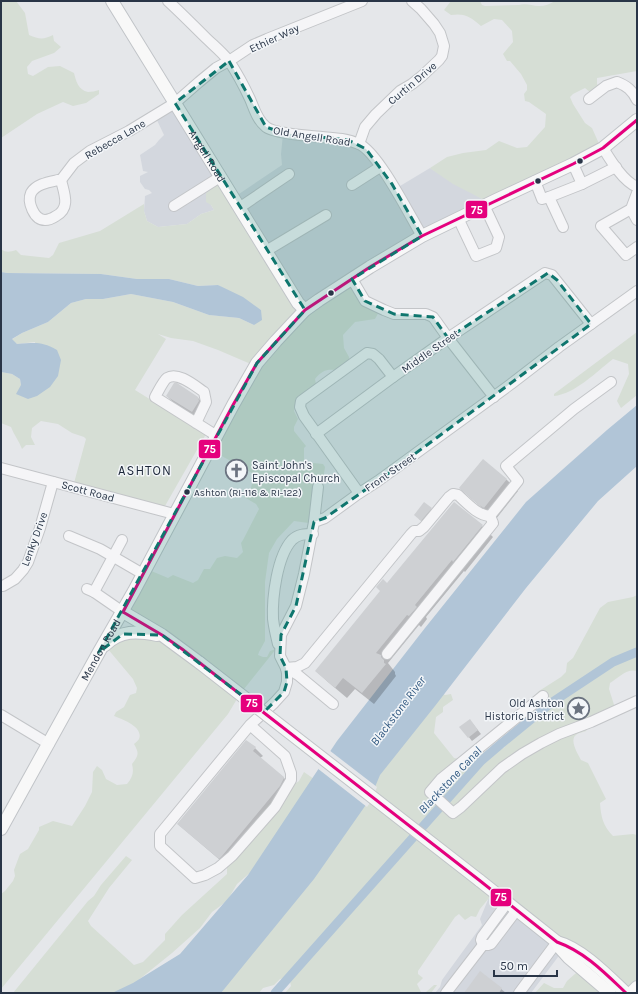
<svg xmlns="http://www.w3.org/2000/svg" width="638" height="994" font-family="Karla,sans-serif">
  <style>
    .built { fill: #d3d7de }
    .green { fill: #d6ded5 }
    .water { fill: #b1c5d7 }
    .pier { fill: #e5e7ea }
    .shadow { fill: #0003 }
    .lines { fill: none; stroke-linecap: round; stroke-linejoin: round }
    .canal { stroke: #b1c5d7; stroke-width: 9 }
    .building { fill: #ced0d3 }
    .minor-casing { stroke: #c3c5c8; stroke-width: 12 }
    .major-casing { stroke: #c1c4c8; stroke-width: 14 }
    .minor { stroke: #f5f5f7; stroke-width: 10 }
    .major { stroke: #f8f8f8; stroke-width: 12 }
    .major-bridge-casing { stroke: #c1c4c8; stroke-width: 14; stroke-linecap: butt }
    .major-bridge { stroke: #f8f8f8; stroke-width: 12 }
    .bus-1-casing { stroke: #f3f6f9; stroke-width: 6 }
    .bus-1 { stroke: #e5007d; stroke-width: 3 }
    .marked { fill: #0f766e; fill-opacity: 0.2; stroke: #0f766e; stroke-width: 3; stroke-dasharray: 8 5; stroke-linejoin: round }
    .bus-dot { fill: #293547; stroke: #f3f6f9; stroke-width: 1.5 }
    .labels { text-anchor: middle; stroke-width: 3; stroke-linejoin: round; paint-order: stroke }
    .bus-label { font-size: 10px; fill: #293547; stroke: #f3f6f9; text-anchor: start }
    .street-label { font-size: 11px; fill: #293547; stroke: #f3f6f9 }
    .poi-label { font-size: 11px; fill: #293547; stroke: #f3f6f9; text-anchor: start }
    .water-label { font-size: 12px; font-style: italic; fill: #2f577f; stroke: #f3f6f9 }
    .quarter-label { font-size: 13px; letter-spacing: 1px; fill: #1b2638; stroke: #f3f6f9 }
    .line-badge { stroke: #f3f6f9; stroke-width: 1.5 }
    .badge-label { font-size: 11px; text-anchor: middle; font-weight: bold; fill: #fff }
  </style>
  <rect width="100%" height="100%" fill="#e5e7ea"/>
  <g class="built">
    <polygon points="177,103 223,176 211,205 214,210 201,214 187,224 158,227 147,221 144,211 145,196 152,193 149,190 145,189 140,182 140,176 148,172 143,171 140,155 155,145 159,140 164,135 155,116"/>
    <polygon points="283,134 359,144 395,189 430,168 486,201 420,236 305,314 236,196 282,165 281,154"/>
    <polygon points="492,890 557,942 558,957 531,993 435,993 440,987 442,980 482,925 480,919"/>
  </g>
  <g class="green">
    <path d="M1,1H16L25,13L29,35C39,39 43,40 53,35L54,41L61,47L54,53L32,61L27,67L28,74L33,76L48,67L60,66L74,73C76,81 78,90 88,92C91,92 96,91 99,90V94L86,103L73,106L63,102L37,114L1,138Z"/>
    <path d="M451,1H480L482,5L485,6L519,5C526,3 532,6 539,6C545,6 550,4 555,1H637V71L597,78V84L599,87L591,93L585,88L573,94L570,97L573,104L585,123L592,128L600,146L490,203L453,184L431,169L430,168L447,157L463,153L486,150L499,141L517,148L527,147L545,127L546,114L529,102L525,101L524,94L527,90V85L521,74L510,61H507L503,54L513,42L512,31L502,20L494,19L481,26C470,17 466,13 451,15L444,10Z"/>
    <path d="M224,180L302,310L357,277C362,292 369,298 381,308L375,319L355,322L343,335L344,348L349,357L350,366L342,371C329,369 324,368 315,379L317,389L295,405L294,411L298,419L294,427V431L306,446L304,448V462L323,464L325,467L318,513L316,524L294,521L277,539L269,553L265,582V641L259,652L258,655L263,657H267L270,651L276,649L240,694L228,714L1,989V894L5,891L13,881L15,876L14,870L20,854L28,849L39,830V827L53,821L72,826L85,806L92,792L93,772L97,766L102,770L106,779L117,785L127,784C133,777 134,772 132,764C139,755 139,753 134,744C136,742 138,741 139,739C144,727 122,719 114,716L116,712L124,707L130,695L136,693L137,688L133,679L107,648L148,622L127,606L149,570L168,578L173,575L193,583L198,580L204,569H210L217,558L225,556L237,558L243,552L241,543L243,540L259,509L256,504L244,497C252,493 252,482 254,474L211,450L258,367L218,350L193,341L171,338L158,334L166,339L135,390L206,434L165,506L74,483L86,439L84,437L72,433L58,424L41,421L32,428L31,437L35,445H26L22,449C19,441 14,435 11,427L1,423V372L12,374L20,379L21,385L29,399L35,342L17,344L11,340L22,333L48,322L71,303L86,299H103L131,294L173,302L209,315L239,318L254,325L261,310L218,285L198,286L169,279H137L101,274L7,273L1,272V249C6,253 10,252 16,250L21,255L49,258L53,255L59,243L100,231L144,204V211L147,221L158,227L187,224L201,214L214,210L211,205L206,202V193Z"/>
    <path d="M637,332V395L621,408L617,401L629,374L628,364L613,359C596,372 575,394 554,396V394Z"/>
    <path d="M637,595V671C627,668 618,678 610,683L609,689L616,711L591,722L586,731C583,732 578,733 576,735C569,740 578,754 581,760L588,763L606,799L600,803C601,817 603,826 613,836L633,834L637,835V981L626,992L494,892L480,909L476,917L471,916L465,920L459,914L455,917L418,971V974L423,978L417,984L421,992H426L434,985H437L431,993H285L291,986L289,977L280,979L274,985L263,988L259,993H221L364,795L440,692L445,695L451,694L453,700L443,707V712L436,717L434,733L454,758L471,761L487,750L504,748L509,739L517,731L518,725L524,716L527,703L539,691L561,677L566,672L567,663L573,658L600,608L608,602L633,597Z"/>
    <polygon points="304,772 314,779 259,865 237,884 227,901 212,912 200,928 172,953 131,986 117,993 13,993 88,901 94,896 101,885 126,856 132,860 109,888 88,921 91,926 134,965 143,962 165,940 165,934 182,915 227,874 227,868 222,861 290,779 296,783 299,781"/>
    <polygon points="584,966 615,993 535,993 544,983 554,988 563,988 567,981"/>
  </g>
  <g class="water">
    <path d="M1,272L7,273L101,274L137,279H169L198,286L218,285L243,297L261,310L262,320L254,325L239,318L209,315L173,302L131,294L103,299H86L71,303L48,322L22,333L12,339L17,344C35,343 41,341 57,350L61,360L58,376L50,387L37,396L28,399L16,394L21,385L20,379L12,374L1,372Z"/>
    <polygon points="637,405 637,466 598,501 526,588 435,706 380,775 370,799 314,879 221,993 112,993 133,983 180,954 248,875 337,741 425,628 526,502 607,430"/>
  </g>
  <polygon class="pier" points="329,750 377,787 372,800 367,807 317,768"/>
  <g class="shadow">
    <polygon points="167,396 198,398 206,406 200,419 175,404"/>
    <polygon points="483,460 507,480 518,491 496,519 472,499 460,488"/>
    <polygon points="431,509 434,512 425,523 419,519"/>
    <polygon points="482,526 493,537 465,572 464,571 426,617 427,619 421,627 419,625 388,663 395,672 395,674 396,676 374,704 355,689 347,698 328,682 316,671 388,584"/>
    <polygon points="473,724 481,734 472,741 461,727"/>
    <polygon points="255,748 263,756 260,758 284,778 292,786 227,866 186,831 178,824"/>
    <polygon points="501,989 506,993 465,993"/>
  </g>
  <g class="lines">
    <polyline class="canal" points="275,993 481,761 502,743 551,703 613,662 637,652"/>
  </g>
  <g class="building">
    <polygon points="174,383 177,383 198,397 199,401 192,412 166,396"/>
    <polygon points="483,459 507,479 484,508 479,505 459,488"/>
    <polygon points="424,502 432,508 421,521 414,515"/>
    <polygon points="454,502 483,525 453,562 452,560 415,605 417,607 409,616 407,615 376,653 381,655 381,657 384,660 384,663 386,664 362,693 343,678 335,688 315,671 380,591 376,587 383,579 387,583"/>
    <polygon points="470,719 478,730 468,738 459,727"/>
    <polygon points="246,740 256,747 253,751 284,777 284,778 280,786 222,856 219,859 177,824"/>
    <polygon points="480,971 502,988 499,993 464,993"/>
  </g>
  <g class="lines">
    <defs>
      <g id="minor">
        <path d="M168,1C181,13 193,25 205,37C213,45 222,52 229,61C237,73 244,86 250,99C254,108 257,120 266,127C274,133 300,135 311,136C326,138 344,137 359,144C378,152 410,216 422,236"/>
        <path d="M589,99L606,86L617,82C627,86 632,90 637,100"/>
        <polyline points="359,144 365,127 376,114 400,91 412,84 422,76 439,60 442,56 444,46 440,33 434,24 421,9 412,1"/>
        <path d="M603,148C611,161 623,181 637,187"/>
        <polyline points="573,164 582,184 616,167"/>
        <path d="M58,180H61C64,193 71,208 56,216C53,218 49,220 45,220C34,220 27,202 31,193C36,184 49,182 58,180Z"/>
        <polyline points="61,180 74,163 90,151 129,131 175,103 199,82 216,68 229,61 253,45 267,39 362,1"/>
        <polyline points="535,181 542,199 549,197"/>
        <polyline points="352,185 380,167"/>
        <polyline points="637,193 631,209 601,226 626,255 637,247"/>
        <polyline points="174,206 220,177"/>
        <polyline points="239,208 289,174"/>
        <polyline points="631,209 637,220"/>
        <polyline points="458,218 476,256 496,248 499,237 484,205"/>
        <polyline points="563,227 549,197 582,184"/>
        <polyline points="266,251 326,215"/>
        <polyline points="352,279 365,301 384,310 394,314 426,314 433,317 436,321 448,338 494,397"/>
        <path d="M196,423L206,402L204,392C195,386 178,371 167,378C163,381 158,392 155,397L217,436"/>
        <polyline points="316,434 393,377 448,338 545,273 552,275 591,324"/>
        <polyline points="1,468 174,514"/>
        <polyline points="359,493 304,416 300,407 301,401 367,353 373,354 379,359 393,377"/>
        <polyline points="314,522 318,487"/>
        <polyline points="69,536 100,549 143,574"/>
        <polyline points="1,586 3,586 15,579 23,570 28,562 40,528 53,482"/>
        <polyline points="87,589 94,592 123,612"/>
        <polyline points="94,592 122,540"/>
        <path d="M278,644C276,636 274,627 273,619C272,598 277,556 292,540C298,534 305,534 313,534"/>
        <polyline points="387,654 493,523 490,516"/>
        <path d="M286,668L297,667L305,663L411,534L414,531H419L424,527L449,497L453,494L458,495C467,503 477,515 490,516L518,481L506,466L574,409L611,382"/>
        <polyline points="286,668 298,675 333,704"/>
        <polyline points="543,696 441,779 430,792 453,813 461,807 502,768 522,754 541,743 559,734 591,722 637,701"/>
        <polyline points="1,715 49,744"/>
        <polyline points="250,725 285,756 291,773 291,780 275,807 232,856 218,868 205,875 195,878 160,846 160,834 250,725 274,703 284,692 287,682 287,673 286,668 280,656 281,635 296,606 304,574 314,522 325,518 358,494 378,481 511,384 559,347 637,291"/>
        <polyline points="483,945 481,940 482,937 507,903"/>
        <polyline points="483,945 488,945 491,944 516,911"/>
        <polyline points="446,993 483,945"/>
        <polyline points="519,993 557,942"/>
      </g>
      <g id="major">
        <path id="s1" d="M112,1L266,251L298,303L305,310"/>
        <polyline points="123,612 162,635 200,663"/>
        <path d="M105,645C121,630 137,631 157,635"/>
        <path id="s2" d="M1,829L99,652L134,591L233,405L257,363L276,341L305,310L319,300L370,267L422,236L496,200L573,164L603,148L637,120"/>
        <polyline points="479,880 557,942 560,948 569,958 610,993"/>
        <path d="M557,942C581,948 608,976 626,993"/>
        <polyline points="631,993 637,987"/>
      </g>
    </defs>
    <use href="#minor" class="minor-casing"/>
    <use href="#major" class="major-casing"/>
    <use href="#minor" class="minor"/>
    <use href="#major" class="major"/>
    <defs>
      <polyline id="major-bridge" points="200,663 479,880"/>
    </defs>
    <use href="#major-bridge" class="major-bridge-casing"/>
    <use href="#major-bridge" class="major-bridge"/>
    <defs>
      <g id="bus-1">
        <polyline points="123,612 233,405 257,363 305,310 370,267 422,236 573,164 603,148 637,120"/>
        <path d="M123,612L162,635L182,649L479,880L557,942C585,952 605,973 626,993"/>
      </g>
    </defs>
    <use href="#bus-1" class="bus-1-casing"/>
    <use href="#bus-1" class="bus-1"/>
  </g>
  <path class="marked" d="M229,61L266,127L283,133L348,140L366,149L392,184L422,236L352,279L365,301L394,314L433,317L448,338L548,273L557,280L591,324L378,481L325,518L314,522L296,606L281,635L280,656L286,668L287,682L284,692L264,712L162,635L123,634L99,652L257,363L305,310L175,103Z"/>
  <defs>
    <symbol id="church-ring" viewBox="-11 -11 22 22"><circle r="9.5" fill="#f3f6f9" stroke="#6b7380" stroke-width="1.5"/><path d="M-1.2-6h2.4v3.5h3.3v2.4h-3.3V6h-2.4V-.1h-3.3v-2.4h3.3Z" fill="#6b7380"/></symbol>
    <symbol id="sight-ring" viewBox="-11 -11 22 22"><circle r="9.5" fill="#f3f6f9" stroke="#6b7380" stroke-width="1.5"/><path d="M0-6L1.8-2.2L6-1.7L2.9 1.2L3.7 5.4L0 3.3L-3.7 5.4L-2.9 1.2L-6-1.7L-1.8-2.2Z" fill="#6b7380"/></symbol>
  </defs>
  <g fill-rule="evenodd">
    <use href="#church-ring" x="224" y="458" width="25" height="25"/>
    <use href="#sight-ring" x="566" y="696" width="25" height="25"/>
  </g>
  <g class="bus-dot">
    <circle cx="580" cy="161" r="3.5"/>
    <circle cx="538" cy="181" r="3.5"/>
    <circle cx="331" cy="293" r="3.5"/>
    <circle cx="187" cy="492" r="3.5"/>
  </g>
  <g class="labels">
    <g class="bus-label">
      <text x="194" y="496">Ashton (RI-116 &amp; RI-122)</text>
    </g>
    <g class="street-label">
      <text transform="translate(274 38) rotate(-25)" y="4">Ethier Way</text>
      <text transform="translate(412 83) rotate(-40)" y="4">Curtin Drive</text>
      <text transform="translate(312 136) rotate(9)" y="4">Old Angell Road</text>
      <text transform="translate(115 139) rotate(-30)" y="4">Rebecca Lane</text>
      <text dy="4" stroke="none"><textPath href="#s1" startOffset="182">Angell Road</textPath></text>
      <text transform="translate(430 351) rotate(-35)" y="4">Middle Street</text>
      <text transform="translate(390 472) rotate(-35)" y="4">Front Street</text>
      <text transform="translate(88 491) rotate(15)" y="4">Scott Road</text>
      <text transform="translate(34 539) rotate(-70)" y="4">Lenky Drive</text>
      <text dy="4" stroke="none"><textPath href="#s2" startOffset="205">Mendon Road</textPath></text>
    </g>
    <g class="poi-label">
      <text x="252" y="469">Saint John's<tspan x="252" dy="13">Episcopal Church</tspan></text>
      <text x="564" y="707" text-anchor="end">Old Ashton<tspan x="564" dy="13">Historic District</tspan></text>
    </g>
    <g class="water-label">
      <text transform="translate(398 711) rotate(-53)" y="4">Blackstone River</text>
      <text transform="translate(450 780) rotate(-47)" y="4">Blackstone Canal</text>
    </g>
    <g class="quarter-label">
      <text x="145" y="475">ASHTON</text>
    </g>
  </g>
  <g class="line-badge">
    <rect x="465" y="200" width="23" height="19" rx="4" fill="#e5007d"/>
    <rect x="198" y="439" width="23" height="20" rx="4" fill="#e5007d"/>
    <rect x="240" y="694" width="23" height="19" rx="4" fill="#e5007d"/>
    <rect x="490" y="888" width="22" height="19" rx="4" fill="#e5007d"/>
  </g>
  <g class="badge-label">
    <text x="477" y="214">75</text>
    <text x="210" y="453">75</text>
    <text x="252" y="707">75</text>
    <text x="501" y="901">75</text>
  </g>
  <rect width="638" height="994" fill="none" stroke="#293547" stroke-width="4"/>
  <path d="M494 970v6h63v-6" fill="none" stroke="#293547" stroke-width="2"/>
  <text x="500" y="970" font-size="12" fill="#293547" stroke="#f3f6f9" stroke-width="3" paint-order="stroke">50 m</text>
</svg>
